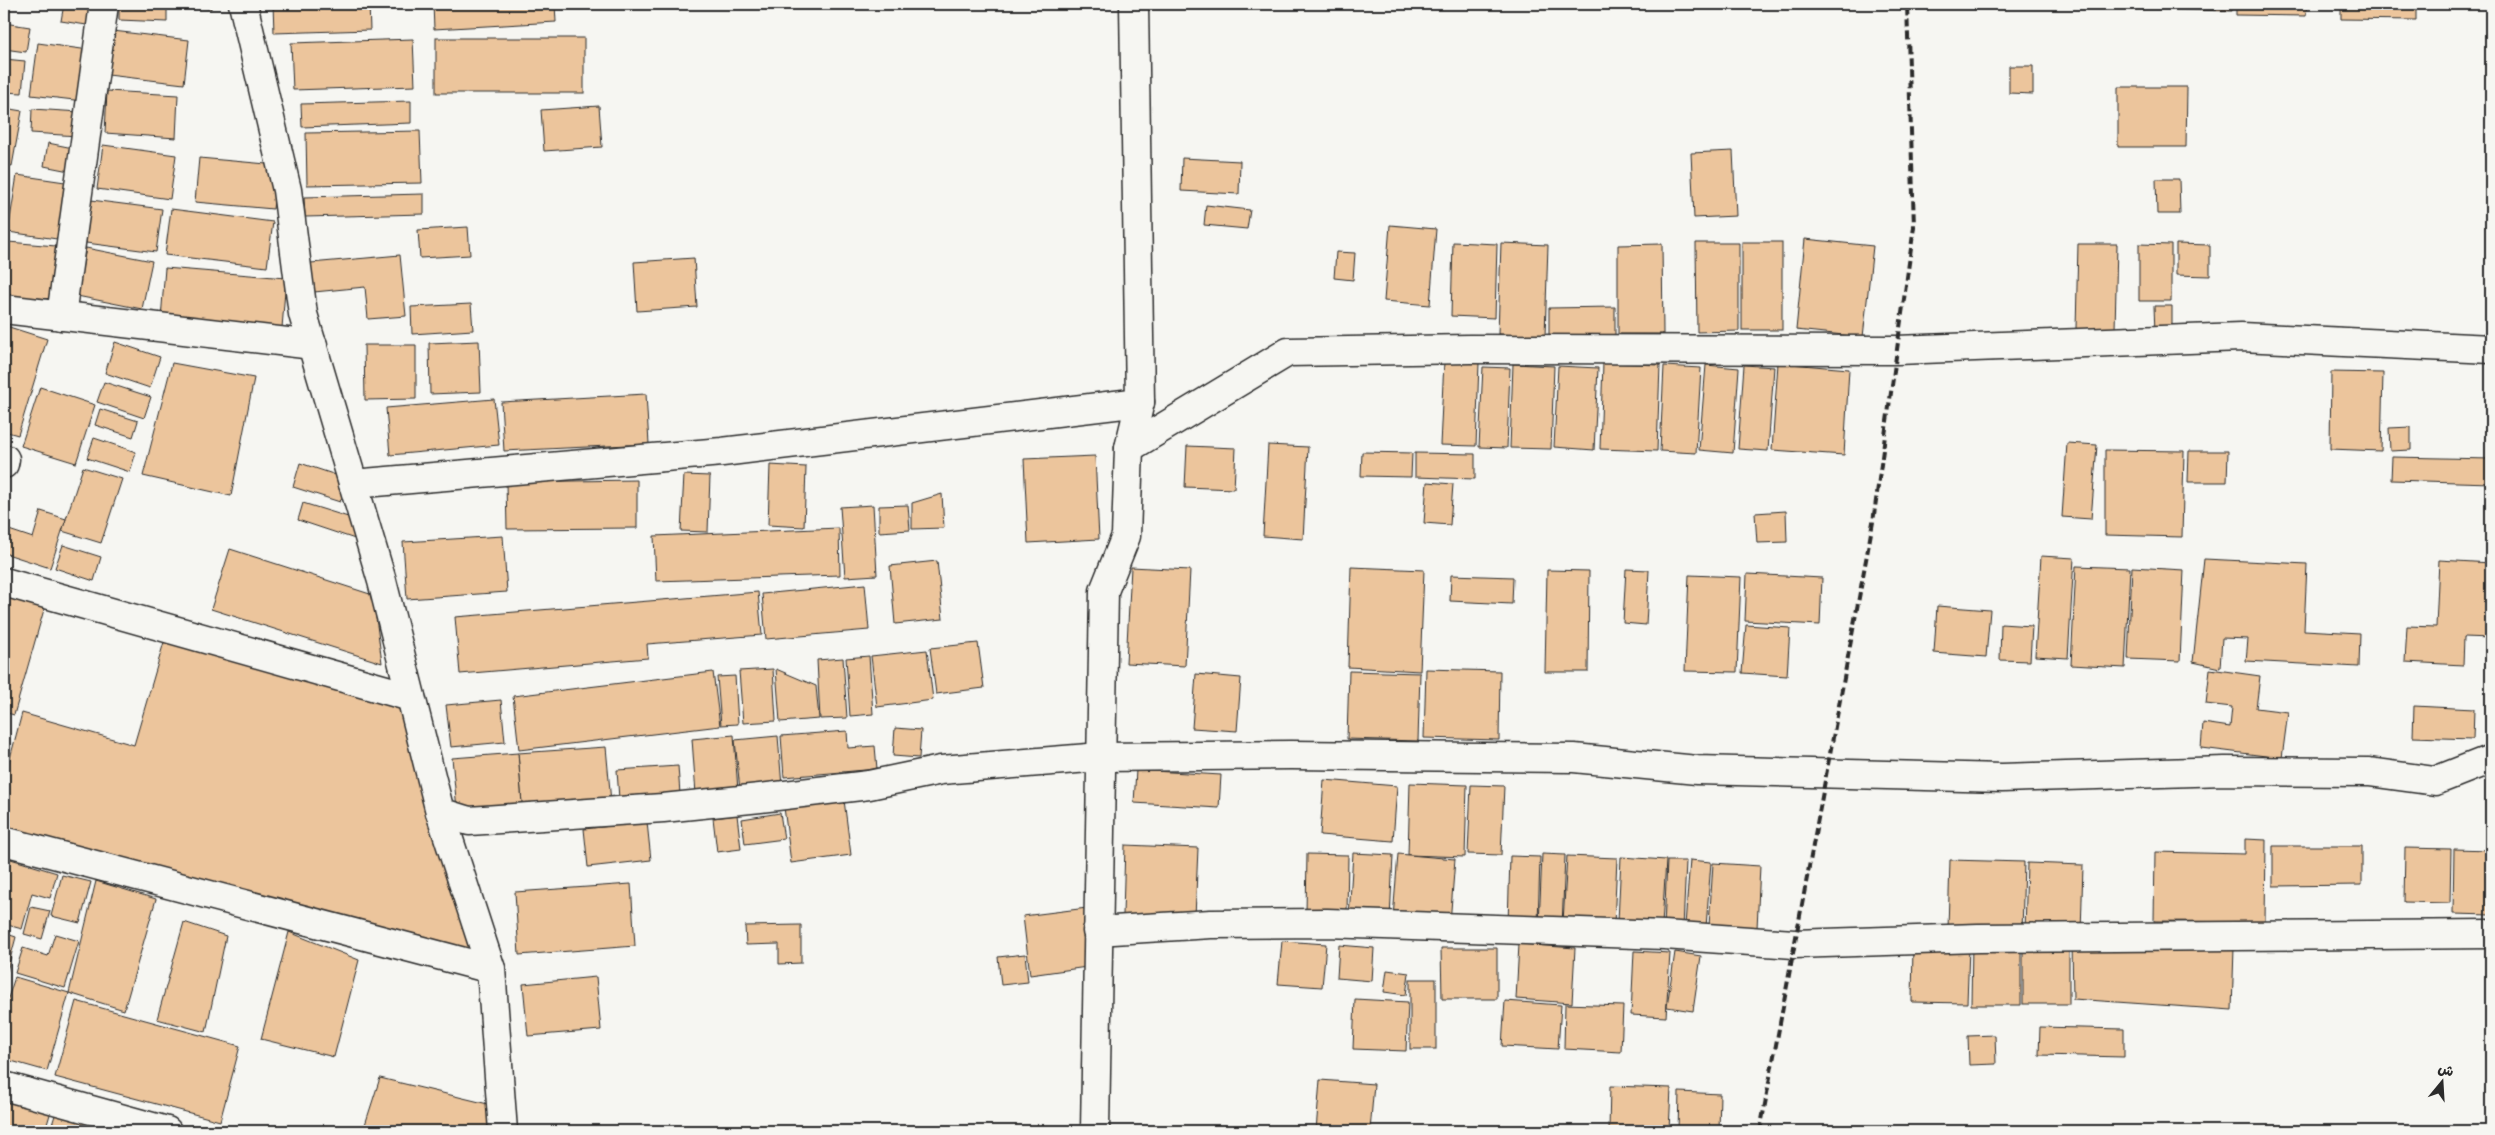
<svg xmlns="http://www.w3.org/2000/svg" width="2495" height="1135" font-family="'Playpen Sans','Playpen Sans Arabic',sans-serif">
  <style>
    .building { fill: #ecc59c; stroke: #2b2b2b }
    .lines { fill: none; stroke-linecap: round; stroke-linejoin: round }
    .street-casing { stroke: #2b2b2b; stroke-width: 31 }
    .street { stroke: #f6f6f2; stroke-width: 28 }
    .rail { stroke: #2b2b2b; stroke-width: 4; stroke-dasharray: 8 4; stroke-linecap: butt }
  </style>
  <rect width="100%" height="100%" fill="#f6f6f2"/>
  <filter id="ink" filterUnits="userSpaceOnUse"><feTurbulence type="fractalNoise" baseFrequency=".02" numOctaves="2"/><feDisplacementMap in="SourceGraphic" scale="10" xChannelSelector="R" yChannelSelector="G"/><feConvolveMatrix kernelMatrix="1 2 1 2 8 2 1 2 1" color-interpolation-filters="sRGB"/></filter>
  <g filter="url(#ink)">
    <g class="building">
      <polygon points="64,4 96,4 93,26 61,21"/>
      <polygon points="119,4 167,4 167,22 119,20"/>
      <polygon points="171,4 211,4 211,9"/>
      <polygon points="273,4 369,4 370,30 274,33"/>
      <polygon points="433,4 555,4 556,22 434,29"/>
      <polygon points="2110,4 2232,4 2232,11 2110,8"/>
      <polygon points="2236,4 2307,4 2306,16 2236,15"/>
      <polygon points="2341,4 2416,4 2416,20 2341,19"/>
      <polygon points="4,23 30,27 26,52 4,49"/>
      <polygon points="113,31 189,40 184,84 108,75"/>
      <rect x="436" y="38" width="148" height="55"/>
      <polygon points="413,39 415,86 293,90 291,43"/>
      <polygon points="38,43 89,50 83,101 31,95"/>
      <polygon points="4,59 25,61 22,93 4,92"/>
      <polygon points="2009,66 2033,66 2033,94 2009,93"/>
      <polygon points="2118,87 2187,87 2186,147 2118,147"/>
      <polygon points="107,91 178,95 176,138 105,133"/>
      <polygon points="411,101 411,123 302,127 301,104"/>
      <polygon points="599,106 602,147 544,151 541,110"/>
      <polygon points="4,108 22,111 12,166 4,164"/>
      <polygon points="32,109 80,112 78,136 31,133"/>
      <polygon points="420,131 422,183 307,185 306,133"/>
      <polygon points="48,143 73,148 69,171 44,166"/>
      <polygon points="103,145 176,155 170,199 97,189"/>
      <polygon points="1733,151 1736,216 1694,218 1691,153"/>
      <polygon points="199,158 278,165 273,209 195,202"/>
      <polygon points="1182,158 1240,161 1239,194 1181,191"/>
      <polygon points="4,175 8,176 4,198"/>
      <polygon points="17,175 65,182 57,239 8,232"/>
      <polygon points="2156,179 2179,179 2180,214 2157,214"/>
      <polygon points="424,194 424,214 305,217 304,197"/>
      <polygon points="91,200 162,209 156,252 86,243"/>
      <polygon points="1206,205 1250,210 1247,229 1204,225"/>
      <polygon points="171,209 273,222 267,267 165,255"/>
      <polygon points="1390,225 1436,229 1430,305 1384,301"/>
      <polygon points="468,227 470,255 420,258 418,230"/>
      <polygon points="1805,239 1873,246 1863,337 1796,330"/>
      <polygon points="8,242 56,246 52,299 5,296"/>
      <polygon points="1453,242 1497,244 1495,318 1451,316"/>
      <rect x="1742" y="242" width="40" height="88"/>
      <polygon points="1501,243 1548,245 1545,336 1498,334"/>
      <polygon points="1696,243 1739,243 1739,331 1697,332"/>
      <polygon points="1662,244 1663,334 1618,334 1618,245"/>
      <polygon points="2078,244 2117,244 2115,330 2076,329"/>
      <polygon points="2139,244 2171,245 2171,301 2139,301"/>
      <polygon points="2176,244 2210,245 2210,276 2176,275"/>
      <polygon points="86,248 152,261 142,309 77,296"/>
      <polygon points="1336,252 1355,253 1353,280 1334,278"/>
      <polygon points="400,255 406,316 368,319 365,287 314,292 311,263"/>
      <polygon points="694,258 697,307 637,311 634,262"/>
      <polygon points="165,268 286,278 282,328 161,319"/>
      <polygon points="471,304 473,330 412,334 411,307"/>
      <polygon points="2154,306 2172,306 2172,333 2155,333"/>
      <polygon points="1615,307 1615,335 1549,336 1549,308"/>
      <polygon points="6,326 47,339 18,435 4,431"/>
      <polygon points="479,341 481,392 430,394 429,343"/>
      <polygon points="115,342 160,357 150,388 105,373"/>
      <polygon points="364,345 416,345 416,399 365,400"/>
      <polygon points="1444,361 1479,363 1476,446 1440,445"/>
      <polygon points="172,363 254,378 231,496 143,476"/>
      <polygon points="1603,363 1660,365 1657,451 1600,449"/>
      <polygon points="1778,363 1849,369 1844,455 1772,450"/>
      <polygon points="1513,364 1554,366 1551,449 1510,448"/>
      <polygon points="1706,365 1739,368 1733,453 1699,450"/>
      <polygon points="1744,365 1774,367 1768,451 1738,449"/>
      <polygon points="1558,366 1598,368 1594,450 1554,447"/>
      <polygon points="1664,366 1701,368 1696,453 1660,451"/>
      <polygon points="1483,367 1510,368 1507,448 1479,447"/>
      <polygon points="2331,372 2383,373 2381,451 2330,449"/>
      <polygon points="104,382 151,397 144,418 97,402"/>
      <polygon points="40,387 95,405 76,463 21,446"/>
      <polygon points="646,394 649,444 504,451 501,402"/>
      <polygon points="494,399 499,445 390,455 386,408"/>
      <polygon points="100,409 138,421 133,437 95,425"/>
      <polygon points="2411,427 2411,450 2390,451 2389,428"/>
      <polygon points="94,438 136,452 130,472 87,458"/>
      <polygon points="2067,443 2097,445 2091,519 2062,517"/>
      <polygon points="1268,445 1308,447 1303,539 1263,536"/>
      <polygon points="1187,446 1236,448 1234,489 1185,487"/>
      <polygon points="2105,450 2184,451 2182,537 2105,535"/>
      <polygon points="2189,451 2228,451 2227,482 2188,482"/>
      <polygon points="1362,452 1412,453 1411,477 1361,476"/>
      <polygon points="1415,453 1475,454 1475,479 1415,477"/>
      <polygon points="1095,456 1099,539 1028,543 1024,459"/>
      <polygon points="2392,457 2491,459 2491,483 2391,480"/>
      <polygon points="300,463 348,479 340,502 293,487"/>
      <polygon points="770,465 806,467 804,527 768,525"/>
      <polygon points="83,467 122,479 101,543 62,531"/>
      <polygon points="684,475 710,476 708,532 681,531"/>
      <polygon points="637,480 637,528 507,529 506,482"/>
      <polygon points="1427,482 1453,484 1450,525 1424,523"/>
      <polygon points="942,494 944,528 912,529 912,503"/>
      <polygon points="303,503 361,521 355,539 298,520"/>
      <polygon points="873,505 877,575 845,577 840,507"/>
      <polygon points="908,505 910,530 879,532 879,506"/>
      <polygon points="41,511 66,519 50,568 4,553 9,530 33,538"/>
      <polygon points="1786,511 1787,542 1757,543 1755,513"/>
      <polygon points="839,528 840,575 656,581 654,536"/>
      <polygon points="503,536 507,592 407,599 403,542"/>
      <polygon points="63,545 101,557 94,581 55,568"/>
      <polygon points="230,549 373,595 382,663 211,609"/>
      <polygon points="2041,556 2074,558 2068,658 2035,656"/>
      <polygon points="2204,559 2307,564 2304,630 2360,633 2359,667 2246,661 2248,639 2222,638 2220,668 2193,662"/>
      <polygon points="2439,560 2491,563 2491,638 2464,637 2463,665 2405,662 2407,626 2436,627"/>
      <polygon points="937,561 943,619 895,624 890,566"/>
      <polygon points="2076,566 2130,568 2125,668 2071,665"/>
      <polygon points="1131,567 1190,570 1185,666 1126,663"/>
      <polygon points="1351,567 1424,570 1420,671 1348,667"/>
      <polygon points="2132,567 2184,570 2180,661 2128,659"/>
      <polygon points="1626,569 1649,570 1646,625 1623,623"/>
      <polygon points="1547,570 1589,571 1588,672 1545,672"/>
      <polygon points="1747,574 1822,578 1820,625 1745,621"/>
      <polygon points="1451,575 1513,577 1512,604 1450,601"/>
      <polygon points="1689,575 1741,577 1737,672 1685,671"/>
      <polygon points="865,584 869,630 766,639 762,594"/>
      <polygon points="758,592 762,635 647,644 648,658 460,674 455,617"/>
      <polygon points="4,593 45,606 14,715 4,712"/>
      <polygon points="1937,606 1990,610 1986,657 1934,653"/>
      <polygon points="2001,624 2032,626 2030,661 2000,660"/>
      <polygon points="1746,625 1790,628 1787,676 1742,673"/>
      <polygon points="164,642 402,703 477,956 4,830 4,781 22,713 134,745"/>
      <polygon points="978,643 984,688 936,694 930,648"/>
      <polygon points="927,650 933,700 877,707 871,656"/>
      <polygon points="869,656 873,714 850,716 846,658"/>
      <polygon points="843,658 847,718 820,719 817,660"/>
      <polygon points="773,669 776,721 743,723 739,671"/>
      <polygon points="776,669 816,686 819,719 780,722"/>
      <polygon points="1426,669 1500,671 1499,740 1424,738"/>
      <polygon points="2210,669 2260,676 2256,708 2288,712 2282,758 2201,748 2203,723 2230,727 2232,707 2206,704"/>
      <polygon points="1349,671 1420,673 1418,741 1347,739"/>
      <polygon points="713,672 720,726 519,750 513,696"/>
      <polygon points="1196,674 1241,678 1237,731 1192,728"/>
      <polygon points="735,676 738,724 721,725 717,677"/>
      <polygon points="501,700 505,742 451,747 446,705"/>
      <polygon points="2414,706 2474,709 2473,739 2413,737"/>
      <polygon points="895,728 921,730 919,758 893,756"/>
      <polygon points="847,731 848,748 875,746 877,769 784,777 781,736"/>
      <polygon points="734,735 738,791 696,794 692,739"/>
      <polygon points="778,736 782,787 740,790 735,740"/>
      <polygon points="606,747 611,802 522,804 518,753"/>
      <polygon points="518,753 522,804 457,809 452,758"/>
      <polygon points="678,766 680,794 619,799 617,770"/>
      <polygon points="1136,770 1221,775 1219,808 1134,803"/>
      <polygon points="1324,780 1397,786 1393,841 1320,835"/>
      <polygon points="1410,783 1467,785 1465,857 1408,855"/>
      <polygon points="1471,785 1504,786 1501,855 1468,854"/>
      <polygon points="844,800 851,855 791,863 784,807"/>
      <polygon points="780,813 784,839 745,844 742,819"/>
      <polygon points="737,815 741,849 717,852 713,818"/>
      <polygon points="647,822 651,860 588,867 584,829"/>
      <polygon points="2245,839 2266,840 2265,922 2154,921 2155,852 2245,854"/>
      <polygon points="1125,845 1198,848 1195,917 1123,915"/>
      <polygon points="2273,846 2362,846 2362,885 2273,886"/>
      <polygon points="2405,848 2451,849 2450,903 2404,902"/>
      <polygon points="2454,849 2491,850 2491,915 2453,914"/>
      <polygon points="1353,853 1393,855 1390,919 1349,917"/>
      <polygon points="1307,854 1348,855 1347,914 1306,914"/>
      <polygon points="1398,854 1455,859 1450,923 1393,918"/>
      <polygon points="1542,854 1565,855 1562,927 1539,926"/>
      <polygon points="1510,856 1540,857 1538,924 1508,924"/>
      <polygon points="1567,856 1617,858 1614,925 1563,922"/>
      <polygon points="4,857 57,873 50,898 32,893 22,929 4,924"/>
      <polygon points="1621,857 1666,860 1662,925 1618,922"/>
      <polygon points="1690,860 1711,862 1706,927 1685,925"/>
      <polygon points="1950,860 2024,862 2022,932 1948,929"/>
      <polygon points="1667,861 1686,861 1683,928 1664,927"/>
      <polygon points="1713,863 1760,866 1757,928 1709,926"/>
      <polygon points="2027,863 2083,865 2081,933 2025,931"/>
      <polygon points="62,875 91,882 80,923 51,916"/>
      <polygon points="96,881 156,899 124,1010 69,993"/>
      <polygon points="631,884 635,946 519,955 515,892"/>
      <polygon points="31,907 50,911 42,939 24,934"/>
      <polygon points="1087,908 1094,966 1030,975 1023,916"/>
      <polygon points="184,922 226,936 206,1032 157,1019"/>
      <polygon points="801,925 801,963 779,964 779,944 746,945 745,926"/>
      <polygon points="289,932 359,960 334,1057 261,1039"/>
      <polygon points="4,933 16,937 7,971 4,970"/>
      <polygon points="55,934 79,941 65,988 15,973 23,948 48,956"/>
      <polygon points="1282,941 1326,944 1322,987 1278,984"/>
      <polygon points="2072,943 2234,948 2232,1010 2073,999"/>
      <polygon points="1519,944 1575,948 1572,1003 1516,999"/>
      <polygon points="1972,944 2021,945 2021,1005 1971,1005"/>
      <rect x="2023" y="944" width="46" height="60"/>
      <polygon points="1339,945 1374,948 1372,981 1337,978"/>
      <polygon points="1913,946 1969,947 1967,1003 1912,1002"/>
      <polygon points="1441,948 1497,948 1497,999 1442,999"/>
      <polygon points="1634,951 1670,953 1666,1017 1631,1015"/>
      <polygon points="1675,952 1701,956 1693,1011 1667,1007"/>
      <polygon points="1025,954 1028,982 1001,985 998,957"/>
      <polygon points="1387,970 1409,973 1406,995 1384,992"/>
      <polygon points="15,977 69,993 47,1071 4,1059 4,1010"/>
      <polygon points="596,977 601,1030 528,1036 523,984"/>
      <rect x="1410" y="979" width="26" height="70"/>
      <polygon points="1355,999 1408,1002 1406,1051 1353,1049"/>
      <polygon points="76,1001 240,1046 220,1121 55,1077"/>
      <polygon points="1505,1001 1561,1005 1558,1049 1502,1046"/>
      <polygon points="1565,1004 1623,1006 1621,1052 1564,1049"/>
      <polygon points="2040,1027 2124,1029 2124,1057 2039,1055"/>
      <polygon points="1995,1035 1996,1064 1969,1065 1968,1036"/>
      <polygon points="380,1078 492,1105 494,1131 363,1131"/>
      <polygon points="1320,1080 1374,1084 1370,1131 1316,1131"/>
      <polygon points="1610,1086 1671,1088 1669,1131 1609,1131"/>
      <polygon points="1679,1092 1720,1094 1719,1131 1678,1131"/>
      <polygon points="4,1096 51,1111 45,1131 4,1131"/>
      <polygon points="56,1112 116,1130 116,1131 50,1131"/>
    </g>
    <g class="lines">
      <defs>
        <g id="street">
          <polyline points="243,4 287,190 303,314 382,581 440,812 491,969 503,1131"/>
          <polyline points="1134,4 1140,402"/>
          <polyline points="4,309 313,345"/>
          <polyline points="61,316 104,4"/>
          <polyline points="4,464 5,459"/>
          <polyline points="353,484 722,452 1140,402 1129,448 1288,352 1470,349 1897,350 2241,337 2491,349"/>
          <polyline points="4,582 411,697"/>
          <polyline points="440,812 469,821 663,808 760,798 869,785 941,770 1101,757 1291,755 1574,758 1697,770 2002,778 2225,771 2369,772 2435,781 2491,759"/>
          <polyline points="4,841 491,969"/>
          <polyline points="1097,931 1211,924 1327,923 1664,935 1794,944 1978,938 2491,934"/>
          <polyline points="4,1086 167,1131"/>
          <polyline points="1095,1131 1104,591 1126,536 1129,448"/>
        </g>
      </defs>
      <use href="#street" class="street-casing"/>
      <use href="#street" class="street"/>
      <polyline class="rail" points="1760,1131 1873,522 1914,227 1907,4"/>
    </g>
  </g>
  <rect width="2495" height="1135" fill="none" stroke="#f6f6f2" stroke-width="20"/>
  <rect x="10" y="10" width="2475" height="1115" fill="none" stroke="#2b2b2b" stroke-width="2" filter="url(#ink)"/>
  <g transform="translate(2442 1082) rotate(18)" stroke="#f6f6f2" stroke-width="4" paint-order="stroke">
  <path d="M0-4L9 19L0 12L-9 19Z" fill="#2b2b2b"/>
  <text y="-8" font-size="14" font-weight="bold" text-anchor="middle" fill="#2b2b2b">ش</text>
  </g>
</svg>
